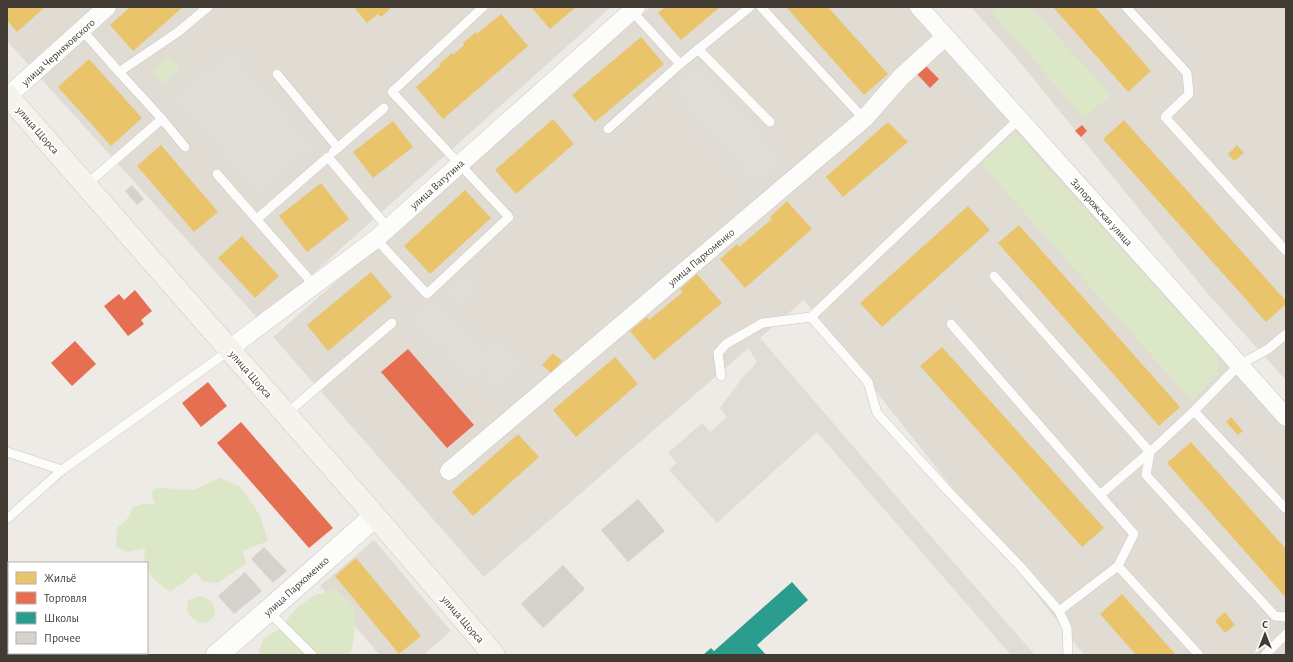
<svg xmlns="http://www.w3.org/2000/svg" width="1293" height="662" font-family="'Alegreya Sans',sans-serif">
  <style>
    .residential { fill: #e1dcd3 }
    .industrial { fill: #e0dcd7 }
    .green { fill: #dce7c7 }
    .homes { fill: #e9c46a }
    .shops { fill: #e76f51 }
    .schools { fill: #2a9d8f }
    .building { fill: #d5d2cd }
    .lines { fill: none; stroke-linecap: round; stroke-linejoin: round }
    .service-casing { stroke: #cac7c2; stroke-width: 10 }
    .minor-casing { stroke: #cac7c2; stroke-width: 19 }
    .tertiary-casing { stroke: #cac7c2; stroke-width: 23 }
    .secondary-casing { stroke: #ccc7be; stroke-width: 23 }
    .service { stroke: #fcfcfb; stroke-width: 9 }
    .minor { stroke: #fcfcfb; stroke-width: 18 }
    .tertiary { stroke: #fcfcfb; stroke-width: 22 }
    .secondary { stroke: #f6f3ed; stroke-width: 22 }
    .labels { text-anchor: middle; stroke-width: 4; stroke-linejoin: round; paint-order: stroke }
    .street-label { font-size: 11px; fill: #423b34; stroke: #fff }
  </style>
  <rect width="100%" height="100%" fill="#eeebe6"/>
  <g class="residential">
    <polygon points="7,7 611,7 260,321 7,41"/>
    <polygon points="650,7 910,7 1247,379 1286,419 1286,655 1084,655 804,300 484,577 273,337"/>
    <polygon points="971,7 1286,7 1286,380 1207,293 1019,61"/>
    <polygon points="374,540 451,631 423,655 380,655 320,586"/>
  </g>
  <g class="industrial">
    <polygon points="230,49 314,147 258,195 174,98"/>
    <polygon points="696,65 712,80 784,159 755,183 691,116 673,84"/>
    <polygon points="464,276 479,291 462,304 448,298 450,285"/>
    <polygon points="432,300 482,347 495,339 524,365 496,389 482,372 471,382 436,341 430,345 406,319"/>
    <polygon points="755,332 921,525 1035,655 1011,655 817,432 717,523 669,470 677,463 668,453 702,423 710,432 727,417 720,408 743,377 757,362 743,340"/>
  </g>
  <g class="green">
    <polygon points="998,7 1030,7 1111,95 1084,118 992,12"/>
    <polygon points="169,55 180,68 163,84 152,70"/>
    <polygon points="1015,132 1218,356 1218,374 1192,401 981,164"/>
    <path d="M220,478L239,486L254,506L260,516L268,541L243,551L246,564L217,583L203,582L195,572L187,580L170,592C160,584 147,577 147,563H144V561L145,548L127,552L116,547L117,528L129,517L133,507L142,504H155L151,493L158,487L184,490L195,489Z"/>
    <path d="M336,589L354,606C356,623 355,639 350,655H260L259,651L263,639L278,630L299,606L315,595Z"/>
    <path d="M200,596C212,600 215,602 215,615L208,622L198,623C190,615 185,613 188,600Z"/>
  </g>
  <g class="homes">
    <polygon points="7,7 45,7 17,32 7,20"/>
    <polygon points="130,7 183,7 133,51 110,25"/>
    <polygon points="354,7 392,7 381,17 378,14 367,23"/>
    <polygon points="531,7 576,7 550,29"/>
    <polygon points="665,7 720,7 681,40 658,13"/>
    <polygon points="786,7 828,7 888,74 864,95"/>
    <polygon points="1053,7 1095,7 1151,71 1128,92"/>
    <polygon points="501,14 528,46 443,119 416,87 441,65 439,64 452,53 453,55 464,45 463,43 476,32 477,34"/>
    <polygon points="641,37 664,64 595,122 572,95"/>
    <polygon points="89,59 142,118 111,146 58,87"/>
    <polygon points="553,119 574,144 516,194 495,170"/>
    <polygon points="1124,120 1286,301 1286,304 1266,322 1103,139"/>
    <polygon points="393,121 413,147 373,178 353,152"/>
    <polygon points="888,122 908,142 843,197 826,177"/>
    <polygon points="161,145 218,212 194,232 137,166"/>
    <polygon points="1237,145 1244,153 1234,161 1228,154"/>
    <polygon points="321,183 349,219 307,252 279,216"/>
    <polygon points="465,190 491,218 430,274 404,246"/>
    <polygon points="787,201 812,229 745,288 720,259 737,244 739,247 772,219 770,217"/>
    <polygon points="968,206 990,230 882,327 860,303"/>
    <polygon points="1019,225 1180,407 1159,426 998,243"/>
    <polygon points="242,236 279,276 255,298 218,258"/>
    <polygon points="371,272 392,297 328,351 307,325"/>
    <polygon points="697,274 722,303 654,360 630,331 647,317 649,320 683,292 680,289"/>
    <polygon points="942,347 1104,528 1082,547 920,366"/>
    <polygon points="553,353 562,361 551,373 542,365"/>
    <polygon points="615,357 638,384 576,437 553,410"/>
    <polygon points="1231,417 1243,431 1238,435 1226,422"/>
    <polygon points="518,434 539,457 473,516 452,492"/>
    <polygon points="1191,442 1286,549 1286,598 1167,463"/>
    <polygon points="356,558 421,636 399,654 335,576"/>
    <polygon points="1122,594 1176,655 1136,655 1100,614"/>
    <polygon points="1225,612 1235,625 1225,633 1215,621"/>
  </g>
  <g class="shops">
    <polygon points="925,65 939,79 930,88 916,73"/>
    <polygon points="1082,125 1087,131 1081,137 1075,131"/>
    <polygon points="135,290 152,311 141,320 144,324 128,336 104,306 119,294 124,300"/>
    <polygon points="75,341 96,364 72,386 51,363"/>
    <polygon points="408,349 474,425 447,448 381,372"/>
    <polygon points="208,382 227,406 201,427 182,403"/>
    <polygon points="241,422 333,528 309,548 217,443"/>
  </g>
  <polygon class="schools" points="792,582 808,600 757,645 766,655 703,655 711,648 714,651"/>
  <g class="building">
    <polygon points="132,185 144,199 137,205 125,191"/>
    <polygon points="638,499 665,531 628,562 601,530"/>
    <polygon points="264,547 287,571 273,583 251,559"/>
    <polygon points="563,565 585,589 543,628 521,604"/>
    <polygon points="245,572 262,591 234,614 218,596"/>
  </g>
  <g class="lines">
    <defs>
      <g id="service">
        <polyline points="761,7 864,119"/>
        <polyline points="1126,7 1187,73 1189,94 1165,117 1286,251"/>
        <polyline points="632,11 680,64"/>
        <polyline points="82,30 119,72"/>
        <polyline points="698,49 770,122"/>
        <polyline points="277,74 338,148"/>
        <polyline points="162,119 119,72 178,32 208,7"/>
        <polyline points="608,129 680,64 750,7"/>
        <polyline points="333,152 384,108"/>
        <polyline points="217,174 314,285"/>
        <polyline points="86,185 162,119 185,147"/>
        <polyline points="257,219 328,157 388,228"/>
        <polyline points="376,239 427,294 509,217 392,92 483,7"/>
        <polyline points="994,276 1150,452 1194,411"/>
        <polyline points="811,317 1019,119"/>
        <polyline points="951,324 1134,534 1118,566 1199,655"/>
        <polyline points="1286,334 1268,349 1239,365 1194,411 1286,509"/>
        <polyline points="721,376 718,353 726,344 763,323 811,317 868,382 877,413 948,491 1019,565 1059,611 1118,566"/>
        <polyline points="286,414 392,323"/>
        <polyline points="7,452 62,470"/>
        <polyline points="1150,452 1146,475 1275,616 1286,617"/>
        <polyline points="1100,495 1150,452"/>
        <polyline points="7,519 62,470 230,350"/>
        <polyline points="268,611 312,655"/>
        <polyline points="1059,611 1067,628 1068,655"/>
        <polyline points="1265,655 1286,634"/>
      </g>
      <g id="minor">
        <polyline points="919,7 1286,417"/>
        <polyline points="8,96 107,7"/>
        <polyline points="230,350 241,340 376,239 636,7"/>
        <polyline points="449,471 864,119 901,77 945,37"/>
      </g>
      <polyline id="tertiary" points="217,655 268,611 375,516"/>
      <polyline id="secondary" points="7,95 375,516 494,655"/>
    </defs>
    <use href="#service" class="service-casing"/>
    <use href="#minor" class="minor-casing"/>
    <use href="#tertiary" class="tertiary-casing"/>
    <use href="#secondary" class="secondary-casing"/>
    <use href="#service" class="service"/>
    <use href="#minor" class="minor"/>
    <use href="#tertiary" class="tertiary"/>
    <use href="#secondary" class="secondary"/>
  </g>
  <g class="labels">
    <g class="street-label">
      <text transform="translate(58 52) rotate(-42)" y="4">улица Черняховского</text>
      <text transform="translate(38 130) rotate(49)" y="4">улица Щорса</text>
      <text transform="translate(437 184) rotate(-42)" y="4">улица Ватутина</text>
      <text transform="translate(1102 212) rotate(48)" y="4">Запорожская улица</text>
      <text transform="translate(701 257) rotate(-40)" y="4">улица Пархоменко</text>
      <text transform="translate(251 374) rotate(49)" y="4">улица Щорса</text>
      <text transform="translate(296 586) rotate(-42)" y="4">улица Пархоменко</text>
      <text transform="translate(463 619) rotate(49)" y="4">улица Щорса</text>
    </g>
  </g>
  <rect width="1293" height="662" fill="none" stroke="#423b34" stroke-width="16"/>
  <rect x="8" y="562" width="140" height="92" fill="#ffffff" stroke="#b3b1ae"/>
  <rect x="16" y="572" width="20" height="12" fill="#e9c46a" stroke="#b3b1ae"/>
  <text x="44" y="582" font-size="12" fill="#423b34">Жильё</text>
  <rect x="16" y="592" width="20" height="12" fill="#e76f51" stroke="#b3b1ae"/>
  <text x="44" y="602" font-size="12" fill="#423b34">Торговля</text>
  <rect x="16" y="612" width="20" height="12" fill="#2a9d8f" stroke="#b3b1ae"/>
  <text x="44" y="622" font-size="12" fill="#423b34">Школы</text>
  <rect x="16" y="632" width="20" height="12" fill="#d5d2cd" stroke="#b3b1ae"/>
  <text x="44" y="642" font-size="12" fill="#423b34">Прочее</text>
  <g transform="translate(1265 634)" stroke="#ffffff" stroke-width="3" paint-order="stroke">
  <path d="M0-3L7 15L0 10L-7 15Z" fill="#423b34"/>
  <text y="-6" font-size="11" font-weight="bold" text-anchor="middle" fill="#423b34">С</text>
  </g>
</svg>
